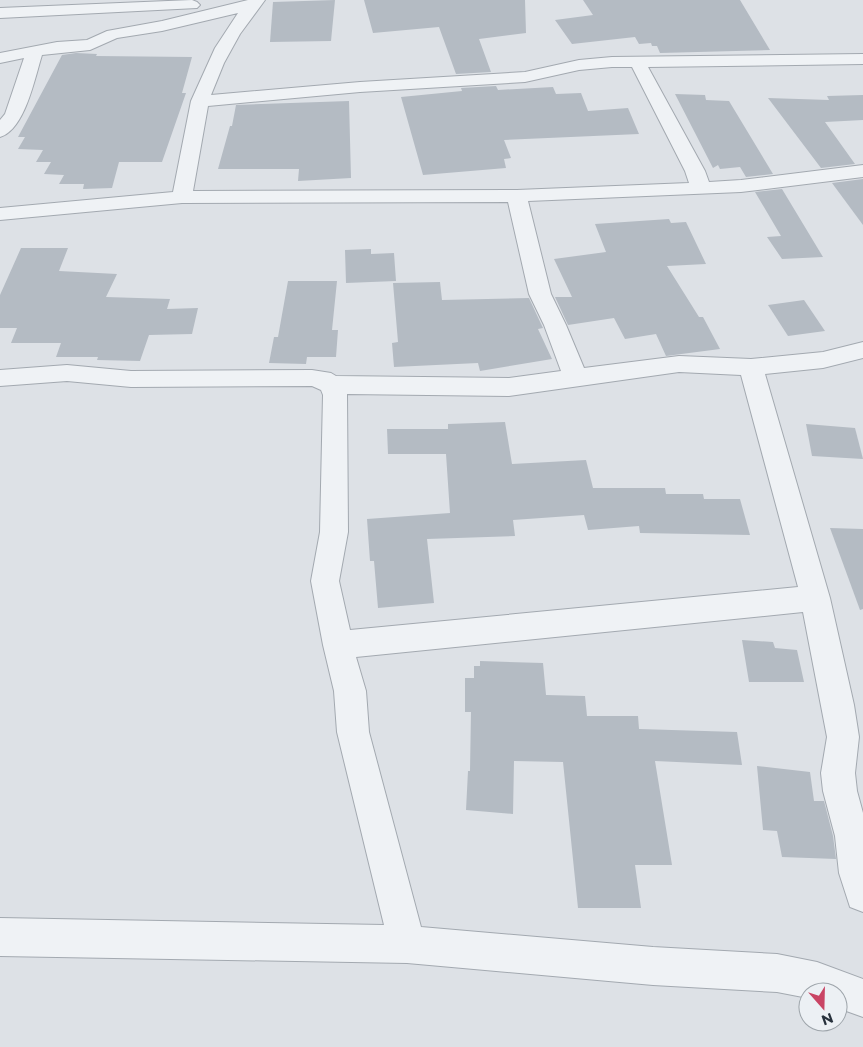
<svg xmlns="http://www.w3.org/2000/svg" width="863" height="1047" font-family="Montserrat,sans-serif">
  <style>
    .building { fill: #b4bbc3 }
    .lines { fill: none; stroke-linecap: round; stroke-linejoin: round }
    .street-casing { stroke: #a3a9b0; stroke-width: 2 }
    .street { fill: #eff2f5; fill-rule: evenodd }
  </style>
  <rect width="100%" height="100%" fill="#dde1e6"/>
  <g class="building">
    <polygon points="335,0 331,41 270,42 273,2"/>
    <polygon points="364,0 525,0 526,33 479,39 491,72 456,74 439,27 373,33"/>
    <polygon points="583,0 740,0 770,50 660,53 657,46 652,46 651,43 639,44 635,37 572,44 555,20 593,15"/>
    <polygon points="76,53 97,54 96,56 192,57 182,93 186,93 162,162 119,162 112,188 83,189 84,184 59,184 64,175 44,174 51,162 36,162 43,150 18,149 25,137 18,137 62,55"/>
    <polygon points="496,86 498,90 553,87 556,94 581,93 588,111 628,108 639,134 504,140 511,158 504,159 506,168 423,175 401,97 462,91 461,88"/>
    <polygon points="675,94 705,95 706,100 729,101 773,174 746,177 740,167 720,169 718,165 713,168"/>
    <polygon points="863,95 863,120 825,122 855,164 821,168 768,98 829,100 827,96"/>
    <polygon points="349,101 351,178 298,181 299,169 218,169 230,126 232,126 236,105"/>
    <polygon points="863,179 863,225 832,183"/>
    <polygon points="782,189 823,257 782,259 767,237 781,236 755,192"/>
    <polygon points="669,219 671,223 686,222 706,264 667,266 699,317 703,317 720,349 666,356 656,334 625,339 614,318 568,325 555,297 572,297 554,259 606,252 595,224"/>
    <polygon points="21,248 68,248 59,271 117,274 106,297 170,299 167,309 198,308 192,334 149,335 140,361 97,360 98,357 56,357 61,343 11,343 17,328 0,328 0,295"/>
    <polygon points="371,249 371,254 394,253 396,281 346,283 345,250"/>
    <polygon points="288,281 337,281 332,330 338,330 336,357 307,357 306,364 269,363 274,337 278,337"/>
    <polygon points="440,282 442,300 529,298 542,326 543,328 538,329 552,359 480,371 478,363 394,367 392,343 398,342 393,283"/>
    <polygon points="804,300 825,331 788,336 768,305"/>
    <polygon points="505,422 512,464 586,460 593,488 665,488 666,494 703,494 704,499 740,499 750,535 640,533 639,526 588,530 584,515 513,520 515,536 427,539 434,603 378,608 374,561 370,561 367,519 450,513 446,454 388,454 387,429 448,429 448,424"/>
    <polygon points="806,424 855,428 863,459 812,456"/>
    <polygon points="830,528 863,529 863,609 860,610"/>
    <polygon points="742,640 773,642 775,648 797,650 804,682 749,682"/>
    <polygon points="480,661 543,663 546,695 585,696 587,716 638,716 639,729 737,732 742,765 655,761 672,865 635,865 641,908 578,908 563,762 514,761 513,814 466,810 468,771 470,771 471,712 465,712 465,678 474,678 474,666 480,666"/>
    <polygon points="757,766 810,772 814,801 824,801 833,836 836,859 782,857 777,831 763,830"/>
  </g>
  <g class="lines">
    <defs>
      <g id="street">
        <polygon points="192,0 197,2 200,5 197,8 0,18 0,8"/>
        <path d="M248,0H265L240,34L224,63L211,95L360,82L525,72L579,60L612,57L863,54V64L648,67L705,171L709,182L741,180L863,165V177L741,192L528,201L551,294L566,325L584,368L679,356L751,359L823,352L863,342V358L823,368L765,374L830,598L854,705L859,737L855,773L857,791L863,813V912L850,907L839,873L835,836L823,791L821,773L827,737L803,612L356,657L366,691L369,732L421,927L653,947L777,954L817,962L863,979V1017L838,1008V992H808V998L777,992L653,985L407,963L0,956V918L384,925L337,732L334,691L323,645L311,581L320,532L323,395L321,390L312,386L131,387L67,381L0,386V370L67,365L131,371L312,370L331,373L336,376L509,378L561,371L544,325L529,294L508,202L182,203L0,220V208L173,192L191,101L215,48L238,13L162,31L117,38L90,50L42,55C35,77 25,130 0,137V120L5,114L24,58L0,63V53L57,42L87,40L107,31L162,21ZM612,67H632L685,171L689,183L517,190L193,191L208,106L360,92L525,82L579,70ZM679,372L741,375L798,587L350,630L339,581L348,532L347,394L509,396Z"/>
      </g>
    </defs>
    <use href="#street" class="street-casing"/>
    <use href="#street" class="street"/>
  </g>
  <g transform="translate(823 1007) rotate(160)"><circle r="24" fill="#ecf0f4" stroke="#9da4aa"/>
  <path d="M0-4L9 19L0 12L-9 19Z" fill="#c94464"/>
  <text y="-8" font-size="14" font-weight="bold" text-anchor="middle" fill="#27313c">N</text>
  </g>
</svg>
